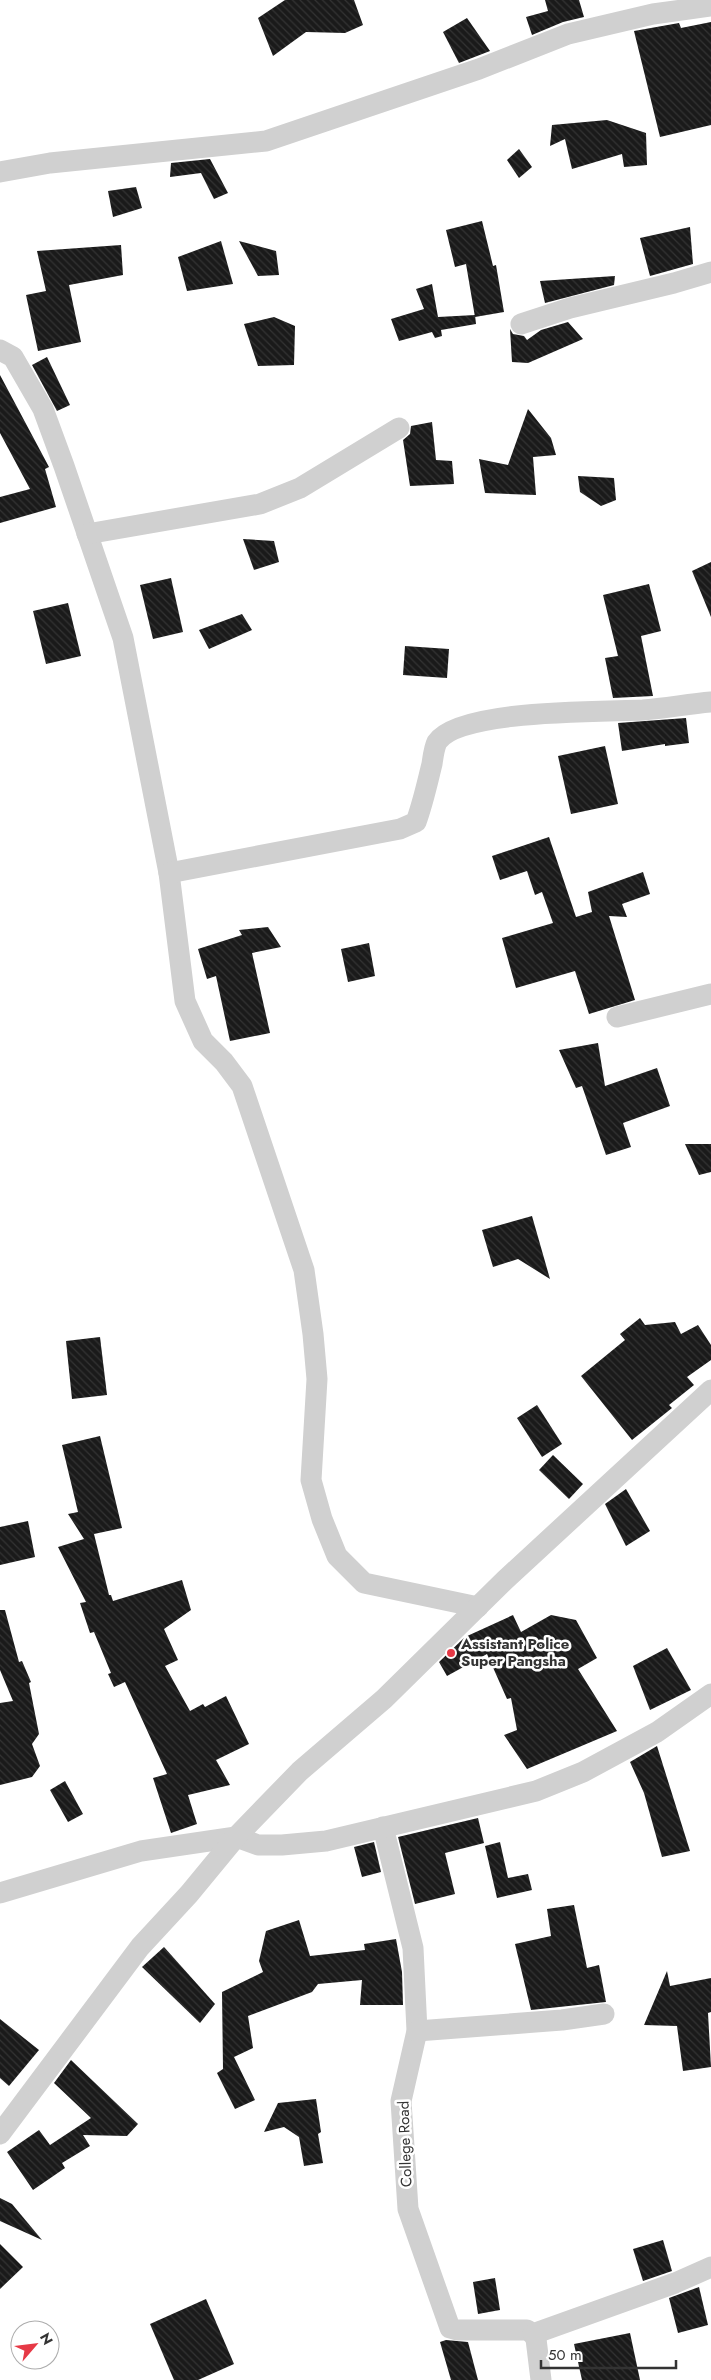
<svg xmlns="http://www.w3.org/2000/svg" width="711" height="2380" font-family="Jost,sans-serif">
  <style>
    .building { fill: url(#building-back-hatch) }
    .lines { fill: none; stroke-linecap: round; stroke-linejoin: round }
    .minor { stroke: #d0d0d0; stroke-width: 21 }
    .poi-dot { fill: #e63946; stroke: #fff; stroke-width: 2 }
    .labels { text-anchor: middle; stroke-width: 5; stroke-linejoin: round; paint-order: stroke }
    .poi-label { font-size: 15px; font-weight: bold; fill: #333; stroke: #fff; text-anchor: start }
    .street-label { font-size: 15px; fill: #333; stroke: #fff }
  </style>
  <defs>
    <pattern id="building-back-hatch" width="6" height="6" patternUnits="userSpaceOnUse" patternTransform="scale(1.25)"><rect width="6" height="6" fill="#1a1a1a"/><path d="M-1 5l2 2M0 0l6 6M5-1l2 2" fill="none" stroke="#333"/></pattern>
  </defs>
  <rect width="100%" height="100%" fill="#fff"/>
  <g class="building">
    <polygon points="285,0 354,0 363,25 345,33 306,32 273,56 258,18"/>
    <polygon points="545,0 579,0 584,17 563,22 532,35 526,17 548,11"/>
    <polygon points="467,18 490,51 459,63 443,32"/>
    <polygon points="711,22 711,125 660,137 634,31 679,23 681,28"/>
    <polygon points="607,120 646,133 647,165 624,167 622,154 572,169 565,139 550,146 552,125"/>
    <polygon points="519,149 532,167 519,178 507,160"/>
    <polygon points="210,159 228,193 214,199 201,173 170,177 171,163"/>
    <polygon points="136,187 142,208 113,217 108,191"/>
    <polygon points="482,221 493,266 496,265 504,312 475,317 466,264 455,267 446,230"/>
    <polygon points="690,227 693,264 650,276 640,238"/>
    <polygon points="221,241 233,284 187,291 178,257"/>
    <polygon points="239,241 276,251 279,275 258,276"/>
    <polygon points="121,245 123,275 69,285 81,342 38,351 26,295 46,291 37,251"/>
    <polygon points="615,276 614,285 545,303 540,281"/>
    <polygon points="432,284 438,317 475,315 476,324 441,330 442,336 435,338 432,332 399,341 391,319 424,309 416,289"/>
    <polygon points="274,317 295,326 294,365 258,366 244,324"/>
    <polygon points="568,322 583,339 528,363 512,362 510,329 513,334 524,336 527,340 541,330"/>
    <polygon points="47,357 70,405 57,411 32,365"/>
    <polygon points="0,375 49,467 45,469 56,507 0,523 0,497 30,489 0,433"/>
    <polygon points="528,409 551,438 556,455 533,457 536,495 485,493 479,459 508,465"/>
    <polygon points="432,422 436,460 452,461 454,484 410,486 403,440 410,434 411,426"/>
    <polygon points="578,476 614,478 616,500 601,506 580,492"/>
    <polygon points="243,539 274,541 279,562 254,570"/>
    <polygon points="711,562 711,617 692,571"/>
    <polygon points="171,578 183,632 153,639 140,585"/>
    <polygon points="649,584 661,631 641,636 653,696 613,698 605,658 618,656 603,595"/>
    <polygon points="68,603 81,656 46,664 33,611"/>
    <polygon points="242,614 252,630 209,649 199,630"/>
    <polygon points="405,646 449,649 447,678 403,675"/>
    <polygon points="686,718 689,743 665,746 665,744 622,751 618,723"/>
    <polygon points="605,746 618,804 571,814 558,756"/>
    <polygon points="549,837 576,917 592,912 588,892 643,872 650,894 622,904 627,917 609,916 635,1000 589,1014 575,971 516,988 502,938 553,923 542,892 535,895 527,871 500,880 492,856"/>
    <polygon points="268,927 281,947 252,953 270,1033 230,1041 216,976 207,979 198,949 242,935 239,930"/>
    <polygon points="369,943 375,976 348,982 341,949"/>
    <polygon points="598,1043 605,1086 657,1068 670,1106 623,1123 631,1147 606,1155 582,1086 576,1088 559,1050"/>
    <polygon points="685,1144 711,1144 711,1172 699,1175"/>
    <polygon points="532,1216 550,1279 518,1259 493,1267 482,1230"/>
    <polygon points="640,1318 645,1325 675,1322 681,1334 698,1325 711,1345 711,1360 687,1377 694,1385 669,1405 672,1408 632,1440 581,1376 625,1340 620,1334"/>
    <polygon points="100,1337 107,1395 72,1399 66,1341"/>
    <polygon points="537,1405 562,1444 542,1457 517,1418"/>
    <polygon points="100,1436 122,1528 94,1534 109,1595 111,1595 113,1601 182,1580 191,1610 164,1629 178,1660 165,1666 190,1711 203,1704 205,1707 226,1696 249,1744 216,1760 230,1785 188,1795 197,1824 171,1833 153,1778 167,1774 125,1682 114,1687 108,1674 111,1673 94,1632 90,1633 80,1603 86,1602 58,1547 84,1539 68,1514 78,1512 62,1445"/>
    <polygon points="553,1455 583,1484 569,1499 539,1470"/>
    <polygon points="626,1489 650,1531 626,1546 605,1504"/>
    <polygon points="28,1521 35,1557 0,1565 0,1527"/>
    <polygon points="0,1610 5,1610 19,1662 22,1661 31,1682 29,1683 39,1734 32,1744 40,1766 32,1777 0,1785 0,1703 13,1701 0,1670"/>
    <polygon points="513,1615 521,1632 551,1615 576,1620 597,1658 578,1669 617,1731 527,1769 504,1735 517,1730 511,1698 507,1699 487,1654 447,1676 439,1662 465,1637"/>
    <polygon points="667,1648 691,1690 650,1710 633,1666"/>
    <polygon points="657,1746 690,1851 662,1857 644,1793 630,1762"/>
    <polygon points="65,1781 83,1814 68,1822 50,1790"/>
    <polygon points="478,1818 484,1843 445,1853 455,1894 415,1904 398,1837"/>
    <polygon points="374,1842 381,1872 362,1877 354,1847"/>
    <polygon points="500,1842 508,1878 528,1874 532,1890 497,1898 485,1846"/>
    <polygon points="574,1905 587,1968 599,1965 606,2002 531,2010 515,1944 551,1936 547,1909"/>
    <polygon points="299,1920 310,1956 365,1950 364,1944 396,1939 402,1972 403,2005 360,2005 362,1980 318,1984 312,1992 248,2016 253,2048 234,2057 255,2100 235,2109 217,2073 223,2069 222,1992 263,1972 259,1961 266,1931"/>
    <polygon points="164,1947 215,2004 200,2023 142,1967"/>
    <polygon points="667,1971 670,1986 711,1978 711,2012 708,2013 711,2067 683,2071 677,2026 644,2025"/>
    <polygon points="0,2019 39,2050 9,2086 0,2078"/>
    <polygon points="71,2060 138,2124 127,2136 83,2135 90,2146 62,2163 65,2168 33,2190 7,2152 39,2130 50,2145 91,2118 54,2083"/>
    <polygon points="316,2099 321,2132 318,2134 323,2163 304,2166 299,2137 284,2127 264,2132 278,2103"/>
    <polygon points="0,2198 12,2204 42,2240 0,2221"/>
    <polygon points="663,2240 672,2271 643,2281 633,2249"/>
    <polygon points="0,2244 23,2267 0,2289"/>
    <polygon points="495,2278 500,2310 478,2314 473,2282"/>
    <polygon points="699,2287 708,2325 678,2333 669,2298"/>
    <polygon points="206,2299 234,2364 198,2380 174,2380 150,2324"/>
    <polygon points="630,2333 640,2380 582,2380 574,2344"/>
    <polygon points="446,2340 468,2342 478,2380 451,2380 440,2342"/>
  </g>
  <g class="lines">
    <g class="minor">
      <polyline points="0,172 50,163 266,141 479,69 568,34 653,14 711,6"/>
      <polyline points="521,324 570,308 674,283 711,272"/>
      <polyline points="0,350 13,357 43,409 64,466 123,638 169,873 185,1001 203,1041 224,1062 242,1086 304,1270 313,1334 317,1379 311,1480 322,1519 337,1556 364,1583 478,1607"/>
      <polyline points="87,534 260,504 300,488 399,428"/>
      <path d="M169,873L400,829L416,822C423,803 427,784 432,764C433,757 434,748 437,742C459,709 603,712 643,710C666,708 689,704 711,702"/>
      <polyline points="617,1017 711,994"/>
      <polyline points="383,1827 413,1948 417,2031 401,2101 408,2209 450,2328 457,2330 527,2330 533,2334 536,2339 541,2380"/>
      <polyline points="0,1893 141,1851 236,1837 258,1845 282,1845 326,1841 536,1791 583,1772 657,1732 711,1694"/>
      <polyline points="417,2031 562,2020 604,2014"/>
      <polyline points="0,2134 140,1947 189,1894 236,1837 300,1771 384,1699 505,1580 711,1390"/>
      <polyline points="533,2334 675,2283 711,2267"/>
    </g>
  </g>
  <circle class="poi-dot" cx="451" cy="1653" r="5"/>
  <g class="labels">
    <g class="poi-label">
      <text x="461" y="1649">Assistant Police<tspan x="461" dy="17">Super Pangsha</tspan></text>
    </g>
    <g class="street-label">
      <text transform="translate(405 2144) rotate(-92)" y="5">College Road</text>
    </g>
  </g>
  <g transform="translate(35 2345) rotate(62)"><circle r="24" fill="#ffffff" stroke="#adadad"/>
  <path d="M0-4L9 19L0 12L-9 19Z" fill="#e63946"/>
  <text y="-8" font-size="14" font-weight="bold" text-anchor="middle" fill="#333333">N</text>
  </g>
  <path d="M541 2360v8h135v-8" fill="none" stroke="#333333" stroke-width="2.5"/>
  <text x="548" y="2360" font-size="15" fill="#333333" stroke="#ffffff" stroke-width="4" paint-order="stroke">50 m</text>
</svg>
